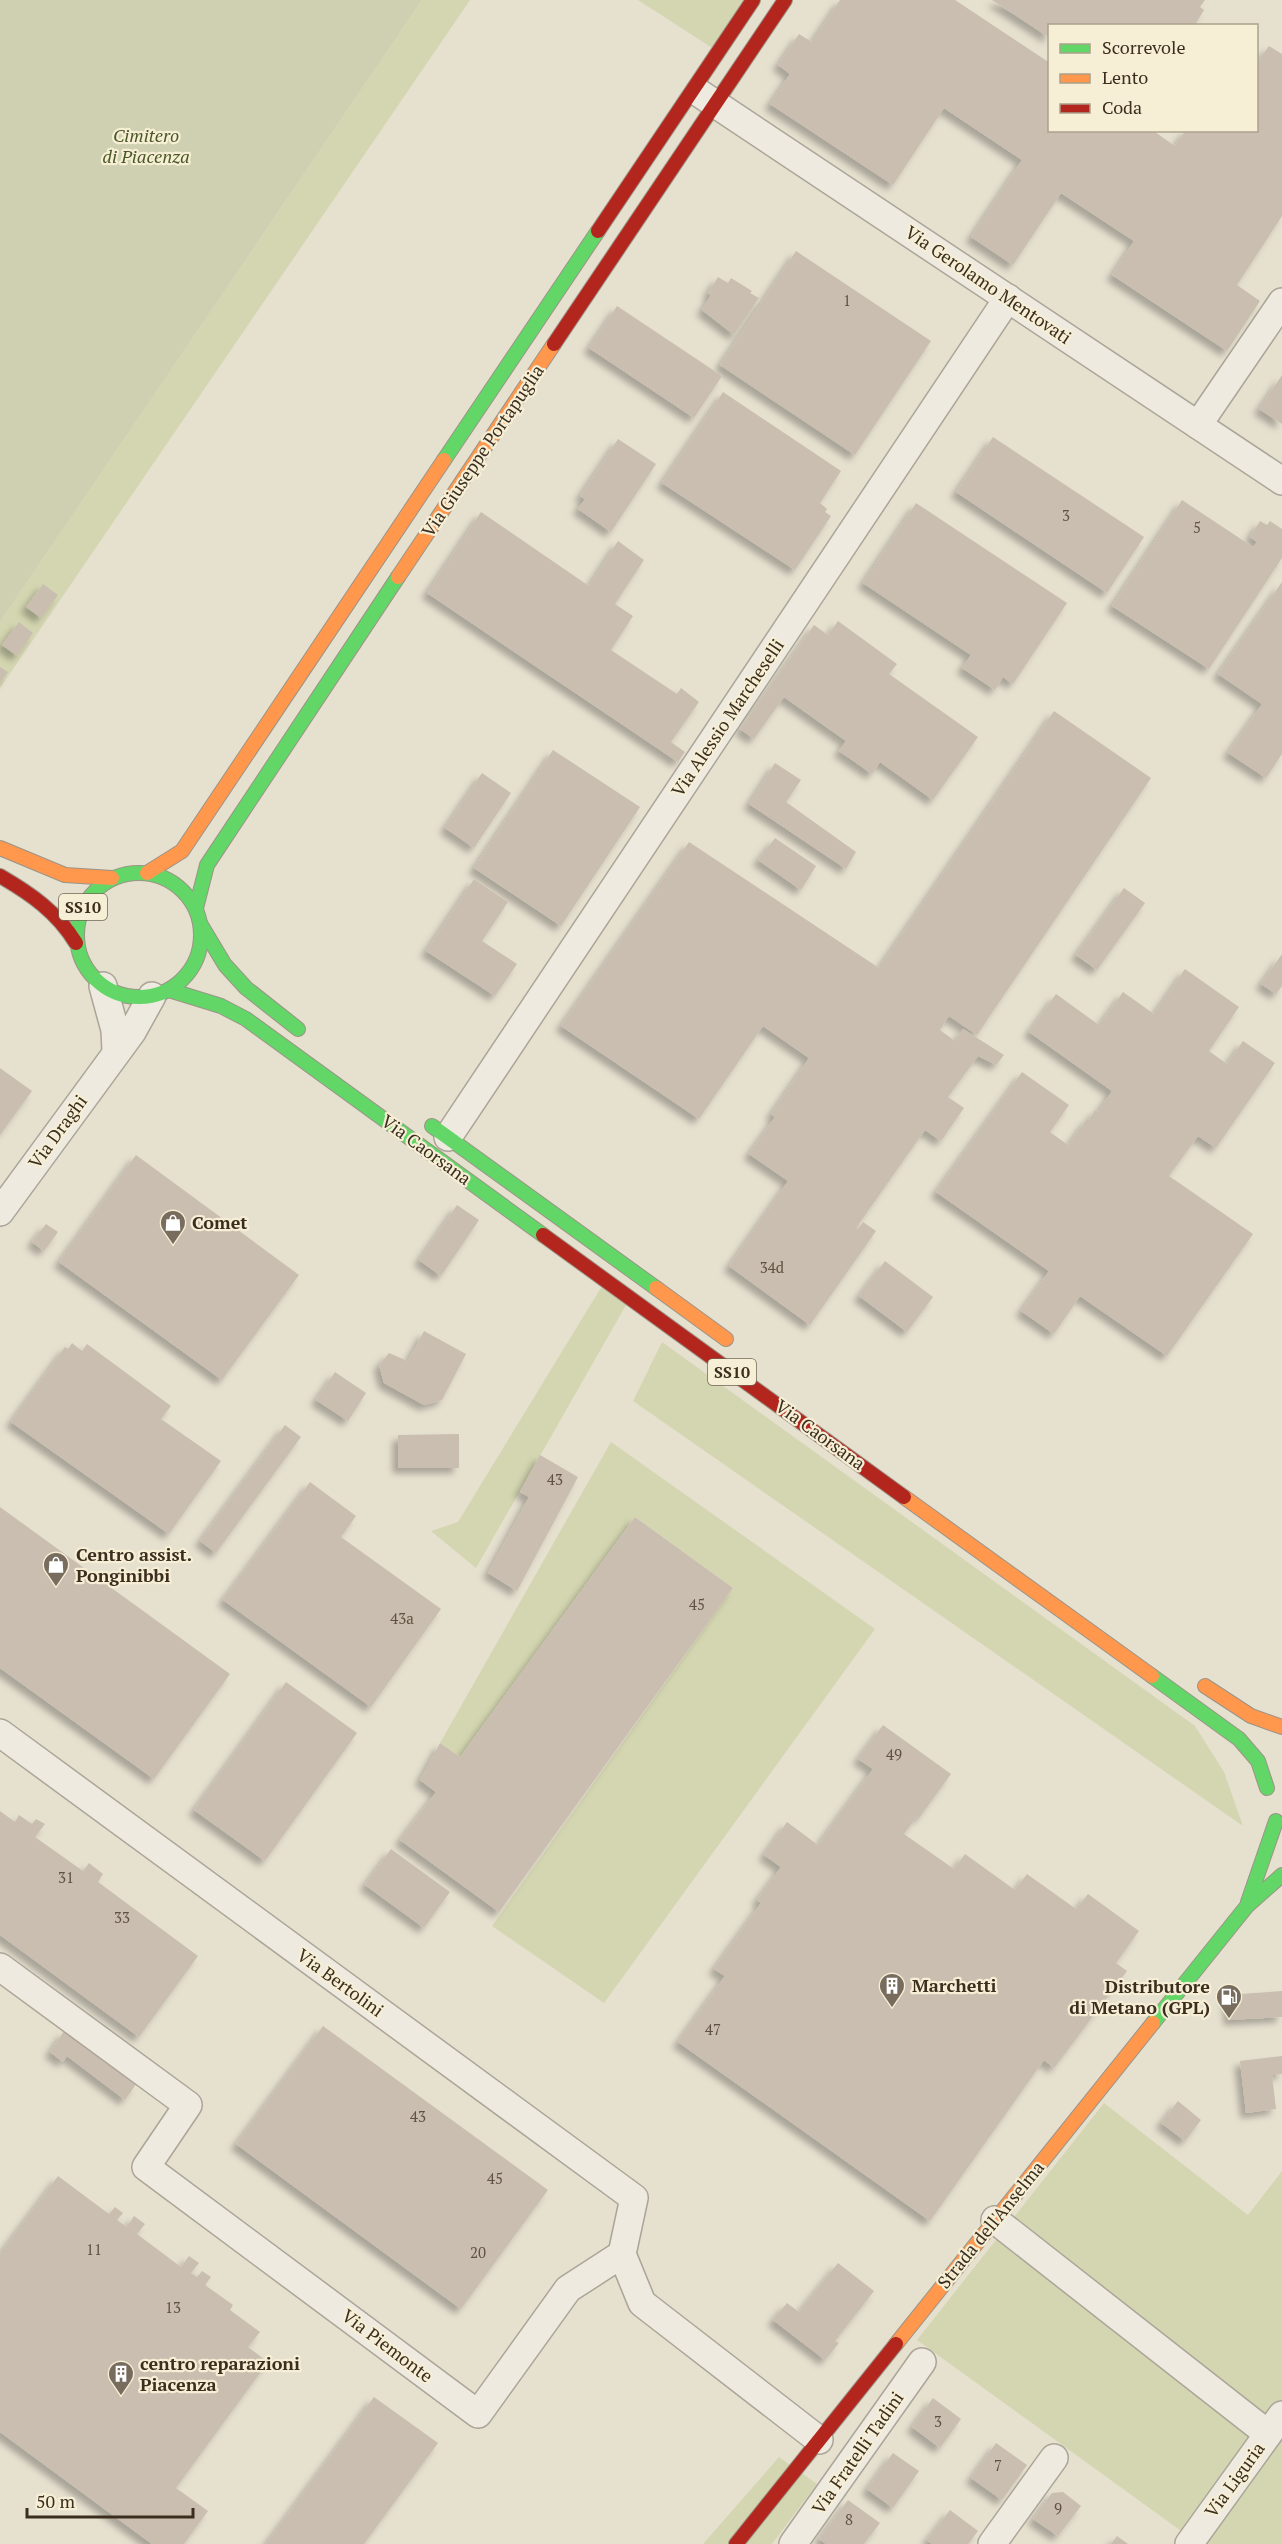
<svg xmlns="http://www.w3.org/2000/svg" width="1282" height="2544" font-family="'PT Serif',serif">
  <style>
    .green { fill: #d4d6b1 }
    .cemetery { fill: #cfd0b1 }
    .building { fill: #cabeb0; filter: url(#shadow) }
    .lines { fill: none; stroke-linecap: round; stroke-linejoin: round }
    .street-casing { stroke: #aba598; stroke-width: 30 }
    .fast-casing { stroke: #9b9488; stroke-width: 16 }
    .slow-casing { stroke: #9b9488; stroke-width: 16 }
    .jam-casing { stroke: #9b9488; stroke-width: 16 }
    .street { stroke: #eeeae0; stroke-width: 27 }
    .fast { stroke: #63d668; stroke-width: 14 }
    .slow { stroke: #ff974d; stroke-width: 14 }
    .jam { stroke: #b3261e; stroke-width: 14 }
    .labels { text-anchor: middle; stroke-width: 4.5; stroke-linejoin: round; paint-order: stroke }
    .number-label { font-size: 15px; fill: #5f5243 }
    .shield { fill: #f6eed5; stroke: #736856; stroke-width: 1.5 }
    .shield-label { font-size: 16px; font-weight: bold; fill: #3b2e1f }
    .park-label { font-size: 18px; font-style: italic; fill: #495825; stroke: #f6eed5 }
    .street-label { font-size: 18px; fill: #3b2e1f; stroke: #f6eed5 }
    .poi-label { font-size: 18px; font-weight: bold; fill: #3b2e1f; stroke: #f6eed5; text-anchor: start }
  </style>
  <defs>
    <filter id="shadow"><feDropShadow dx="-5.5" dy="5.5" stdDeviation="3" flood-color="#0004"/></filter>
  </defs>
  <rect width="100%" height="100%" fill="#e6e0cf"/>
  <g class="green">
    <polygon points="422,0 470,0 0,688 0,622"/>
    <polygon points="638,0 751,0 717,51"/>
    <polygon points="602,1286 626,1305 476,1568 431,1531 458,1522"/>
    <polygon points="662,1342 1195,1726 1224,1772 1243,1826 633,1401"/>
    <polygon points="611,1442 875,1629 604,2003 492,1926 733,1588 635,1517 460,1757 440,1743"/>
    <polygon points="1104,2103 1248,2215 1282,2171 1282,2544 1193,2544 1195,2541 917,2340"/>
    <polygon points="779,2457 817,2484 772,2544 703,2544"/>
  </g>
  <polygon class="cemetery" points="0,0 422,0 0,622"/>
  <g class="building">
    <polygon points="840,0 955,0 1050,63 1050,130 1152,130 1175,146 1186,130 1257,130 1257,62 1269,46 1282,54 1282,216 1237,285 1260,301 1227,351 1112,275 1134,241 1061,193 1013,265 971,237 1022,160 944,108 893,185 770,104 790,74 778,65 799,34 812,42"/>
    <polygon points="992,0 1205,0 1200,7 1204,10 1194,26 1050,26 1050,38"/>
    <polygon points="796,251 931,341 855,455 720,365"/>
    <polygon points="718,277 728,283 731,278 752,291 750,293 759,298 734,335 702,310 711,295 708,293"/>
    <polygon points="617,306 722,376 694,418 589,348"/>
    <polygon points="1282,375 1282,424 1259,409"/>
    <polygon points="723,392 841,471 820,503 827,509 825,512 831,516 795,570 662,483"/>
    <polygon points="993,437 1144,537 1107,593 956,492"/>
    <polygon points="618,439 656,464 611,532 578,509 585,499 580,496"/>
    <polygon points="1182,500 1253,547 1257,542 1250,537 1260,521 1267,525 1270,521 1282,529 1282,558 1209,669 1112,606"/>
    <polygon points="916,503 1067,603 1013,684 1003,677 995,690 962,668 971,655 863,583"/>
    <polygon points="481,512 589,586 618,541 644,560 615,604 633,616 611,650 677,694 681,688 699,702 671,742 685,752 678,762 427,593"/>
    <polygon points="1282,582 1282,754 1266,778 1228,753 1262,704 1218,674"/>
    <polygon points="43,584 58,595 41,618 26,607"/>
    <polygon points="838,621 897,664 889,674 978,737 933,800 880,762 872,774 839,751 846,741 784,697 754,739 740,729 814,625 828,635"/>
    <polygon points="19,622 33,633 17,656 2,645"/>
    <polygon points="0,667 8,672 0,683"/>
    <polygon points="1054,711 1151,778 977,1035 949,1016 940,1030 955,1041 963,1029 1004,1055 996,1065 978,1056 948,1097 964,1108 941,1141 925,1130 856,1228 858,1229 863,1222 876,1231 810,1325 729,1266 788,1181 749,1154 775,1117 771,1114 809,1058 763,1026 699,1119 561,1026 689,842 879,968"/>
    <polygon points="553,750 640,807 561,926 474,868"/>
    <polygon points="775,763 801,780 786,802 856,852 846,869 749,804"/>
    <polygon points="482,773 511,793 474,848 445,828"/>
    <polygon points="775,838 816,866 801,890 758,860"/>
    <polygon points="474,879 508,902 482,941 517,964 495,996 426,951"/>
    <polygon points="1124,888 1145,903 1097,970 1076,955"/>
    <polygon points="1282,954 1282,986 1276,994 1261,984"/>
    <polygon points="1185,969 1239,1007 1209,1051 1227,1064 1243,1041 1275,1063 1216,1148 1198,1136 1169,1176 1253,1234 1167,1356 1080,1296 1054,1334 1021,1311 1049,1271 936,1192 1022,1072 1069,1105 1050,1132 1068,1145 1087,1119 1089,1120 1095,1110 1098,1112 1112,1091 1029,1032 1056,994 1099,1025 1123,992 1154,1014"/>
    <polygon points="0,1068 32,1091 0,1135"/>
    <polygon points="136,1155 299,1275 222,1380 59,1262"/>
    <polygon points="457,1205 479,1220 441,1276 419,1260"/>
    <polygon points="46,1224 58,1232 44,1251 32,1242"/>
    <polygon points="885,1261 933,1297 907,1332 859,1296"/>
    <polygon points="424,1331 466,1354 442,1400 424,1405 384,1383 379,1365 389,1353 408,1361"/>
    <polygon points="72,1343 82,1351 87,1344 171,1406 161,1419 221,1461 169,1534 11,1422 65,1347 68,1349"/>
    <polygon points="335,1372 366,1393 348,1421 316,1400"/>
    <polygon points="285,1425 301,1437 216,1553 200,1541"/>
    <polygon points="459,1434 459,1468 398,1468 398,1435"/>
    <polygon points="540,1455 578,1477 517,1591 488,1573 529,1497 520,1492"/>
    <polygon points="310,1482 356,1516 341,1537 441,1609 371,1707 223,1600"/>
    <polygon points="0,1507 230,1674 154,1779 0,1668"/>
    <polygon points="635,1517 733,1588 499,1912 400,1840 436,1792 420,1780 440,1743 460,1757"/>
    <polygon points="286,1682 357,1733 265,1861 194,1810"/>
    <polygon points="883,1725 951,1774 919,1818 917,1816 904,1834 954,1869 965,1854 1015,1890 1027,1874 1076,1909 1088,1894 1139,1931 1116,1963 1127,1971 1054,2068 1044,2060 930,2221 678,2042 725,1976 714,1969 761,1903 757,1900 781,1867 764,1855 787,1822 818,1845 873,1769 858,1759"/>
    <polygon points="0,1811 15,1822 19,1815 32,1824 36,1819 45,1824 35,1837 83,1871 89,1863 103,1874 98,1882 198,1956 139,2037 0,1935"/>
    <polygon points="391,1849 450,1892 424,1928 365,1885"/>
    <polygon points="1282,1991 1282,2017 1229,2020 1228,1995"/>
    <polygon points="323,2026 548,2190 461,2309 236,2144"/>
    <polygon points="64,2031 136,2084 125,2100 67,2056 63,2062 50,2052"/>
    <polygon points="1282,2056 1282,2074 1272,2075 1276,2109 1246,2113 1240,2061"/>
    <polygon points="1178,2101 1201,2120 1185,2141 1161,2123"/>
    <polygon points="58,2176 109,2214 115,2207 123,2213 117,2220 127,2227 134,2216 145,2224 137,2234 181,2267 189,2256 199,2263 191,2273 197,2277 202,2271 211,2277 205,2285 233,2305 230,2310 260,2332 248,2347 268,2362 176,2488 208,2511 184,2544 152,2544 0,2432 0,2254"/>
    <polygon points="838,2263 874,2291 835,2341 839,2343 825,2360 773,2320 787,2303 799,2312"/>
    <polygon points="374,2397 438,2443 364,2544 266,2544"/>
    <polygon points="933,2398 961,2419 940,2448 912,2427"/>
    <polygon points="996,2443 1027,2465 1002,2500 971,2478"/>
    <polygon points="893,2453 919,2471 893,2508 867,2489"/>
    <polygon points="1063,2492 1081,2506 1058,2536 1033,2519 1052,2493"/>
    <polygon points="848,2500 880,2523 864,2544 826,2544 819,2539"/>
    <polygon points="950,2510 978,2531 968,2544 932,2544 927,2540"/>
    <polygon points="1117,2536 1128,2544 1111,2544"/>
  </g>
  <g class="lines">
    <defs>
      <g id="street">
        <polyline points="699,93 1282,481"/>
        <polyline points="1198,425 1282,302"/>
        <polyline points="103,986 115,1030 116,1051"/>
        <polyline points="448,1137 1008,298"/>
        <polyline points="0,1212 132,1032 152,996"/>
        <polyline points="0,1733 634,2198 622,2254"/>
        <polyline points="0,1967 188,2105 146,2167 478,2414 568,2289 622,2254 642,2303 819,2440"/>
        <polyline points="995,2220 1268,2434"/>
        <polyline points="793,2544 922,2362"/>
        <polyline points="992,2544 1054,2458"/>
        <polyline points="1189,2544 1282,2415"/>
      </g>
      <g id="fast">
        <polyline points="444,460 598,231"/>
        <circle cx="139" cy="935" r="62"/>
        <polyline points="196,908 207,865 398,577"/>
        <polyline points="201,925 225,965 246,988 298,1029"/>
        <polyline points="169,990 221,1006 246,1019 543,1235"/>
        <polyline points="432,1126 656,1288"/>
        <polyline points="1152,1676 1239,1739 1258,1761 1267,1788"/>
        <polyline points="1248,1902 1276,1821"/>
        <polyline points="1153,2023 1247,1906 1282,1875"/>
      </g>
      <g id="slow">
        <polyline points="398,577 554,344"/>
        <polyline points="0,848 65,875 112,878"/>
        <polyline points="147,873 182,851 444,460"/>
        <polyline points="656,1288 726,1339"/>
        <polyline points="904,1497 1152,1676"/>
        <polyline points="1205,1686 1251,1716 1282,1727"/>
        <polyline points="896,2344 1153,2023"/>
      </g>
      <g id="jam">
        <polyline points="598,231 753,0"/>
        <polyline points="554,344 785,0"/>
        <path d="M0,876C31,894 57,912 76,943"/>
        <polyline points="543,1235 904,1497"/>
        <polyline points="736,2544 896,2344"/>
      </g>
    </defs>
    <use href="#street" class="street-casing"/>
    <use href="#fast" class="fast-casing"/>
    <use href="#slow" class="slow-casing"/>
    <use href="#jam" class="jam-casing"/>
    <use href="#street" class="street"/>
    <use href="#fast" class="fast"/>
    <use href="#slow" class="slow"/>
    <use href="#jam" class="jam"/>
  </g>
  <defs>
    <symbol id="shop-pin" viewBox="-11 -11 22 30"><path d="M0 17L-7.5 6A9.5 9.5 0 1 1 7.5 6Z" fill="#776c5d" stroke="#f6eed5"/><path d="M-5-2.5h2.3a2.7 3.5 0 0 1 5.4 0H5L5.5 6h-11ZM-1.5-2.5h3a1.5 2.3 0 0 0-3 0Z" fill="#fff"/></symbol>
    <symbol id="building-pin" viewBox="-11 -11 22 30"><path d="M0 17L-7.5 6A9.5 9.5 0 1 1 7.5 6Z" fill="#776c5d" stroke="#f6eed5"/><path d="M-4-6H4V6H1V3H-1V6H-4ZM-2.5-4.3h1.7v1.8h-1.7ZM.8-4.3h1.7v1.8H.8ZM-2.5-1h1.7V.8h-1.7ZM.8-1h1.7V.8H.8Z" fill="#fff"/></symbol>
    <symbol id="fuel-pin" viewBox="-11 -11 22 30"><path d="M0 17L-7.5 6A9.5 9.5 0 1 1 7.5 6Z" fill="#776c5d" stroke="#f6eed5"/><path d="M-5.5-6h7V0h2V4h1.3V-2.5L3-4.5l.8-.8L6-3V5H2.5V1h-1V6h-7ZM-4.2-4.7v3.2H.2V-4.7Z" fill="#fff"/></symbol>
  </defs>
  <g fill-rule="evenodd">
    <use href="#shop-pin" x="158" y="1208" width="30" height="40"/>
    <use href="#shop-pin" x="41" y="1550" width="30" height="40"/>
    <use href="#building-pin" x="877" y="1971" width="30" height="40"/>
    <use href="#fuel-pin" x="1214" y="1982" width="30" height="40"/>
    <use href="#building-pin" x="106" y="2359" width="30" height="40"/>
  </g>
  <g class="labels">
    <g class="number-label">
      <text x="847" y="306">1</text>
      <text x="1066" y="521">3</text>
      <text x="1197" y="533">5</text>
      <text x="772" y="1273">34d</text>
      <text x="555" y="1485">43</text>
      <text x="697" y="1610">45</text>
      <text x="402" y="1624">43a</text>
      <text x="894" y="1760">49</text>
      <text x="66" y="1883">31</text>
      <text x="122" y="1923">33</text>
      <text x="713" y="2035">47</text>
      <text x="418" y="2122">43</text>
      <text x="495" y="2184">45</text>
      <text x="94" y="2255">11</text>
      <text x="478" y="2258">20</text>
      <text x="173" y="2313">13</text>
      <text x="938" y="2427">3</text>
      <text x="998" y="2471">7</text>
      <text x="1058" y="2514">9</text>
      <text x="849" y="2525">8</text>
    </g>
    <g class="shield">
      <rect x="59" y="894" width="48" height="26" rx="4.5"/>
      <rect x="708" y="1359" width="48" height="26" rx="4.5"/>
    </g>
    <g class="shield-label">
      <text x="83" y="913">SS10</text>
      <text x="732" y="1378">SS10</text>
    </g>
    <g class="park-label">
      <text x="146" y="142">Cimitero<tspan x="146" dy="21">di Piacenza</tspan></text>
    </g>
    <g class="street-label">
      <text transform="translate(988 285) rotate(34)" y="6">Via Gerolamo Mentovati</text>
      <text transform="translate(483 451) rotate(-56)" y="6">Via Giuseppe Portapuglia</text>
      <text transform="translate(728 718) rotate(-56)" y="6">Via Alessio Marcheselli</text>
      <text transform="translate(58 1132) rotate(-54)" y="6">Via Draghi</text>
      <text transform="translate(426 1150) rotate(36)" y="6">Via Caorsana</text>
      <text transform="translate(820 1435) rotate(36)" y="6">Via Caorsana</text>
      <text transform="translate(340 1983) rotate(36)" y="6">Via Bertolini</text>
      <text transform="translate(991 2225) rotate(-51)" y="6">Strada dell'Anselma</text>
      <text transform="translate(387 2346) rotate(37)" y="6">Via Piemonte</text>
      <text transform="translate(858 2453) rotate(-55)" y="6">Via Fratelli Tadini</text>
      <text transform="translate(1235 2480) rotate(-54)" y="6">Via Liguria</text>
    </g>
    <g class="poi-label">
      <text x="192" y="1229">Comet</text>
      <text x="76" y="1561">Centro assist.<tspan x="76" dy="21">Ponginibbi</tspan></text>
      <text x="912" y="1992">Marchetti</text>
      <text x="1210" y="1993" text-anchor="end">Distributore<tspan x="1210" dy="21">di Metano (GPL)</tspan></text>
      <text x="140" y="2370">centro reparazioni<tspan x="140" dy="21">Piacenza</tspan></text>
    </g>
  </g>
  <rect x="1048" y="24" width="210" height="108" fill="#f6eed5" stroke="#aba18c" stroke-width="1.5"/>
  <rect x="1060" y="44" width="30" height="9" fill="#63d668" stroke="#aba18c" stroke-width="1.5"/>
  <text x="1102" y="54" font-size="18" fill="#3b2e1f">Scorrevole</text>
  <rect x="1060" y="74" width="30" height="9" fill="#ff974d" stroke="#aba18c" stroke-width="1.5"/>
  <text x="1102" y="84" font-size="18" fill="#3b2e1f">Lento</text>
  <rect x="1060" y="104" width="30" height="9" fill="#b3261e" stroke="#aba18c" stroke-width="1.5"/>
  <text x="1102" y="114" font-size="18" fill="#3b2e1f">Coda</text>
  <path d="M27 2508v9h166v-9" fill="none" stroke="#3b2e1f" stroke-width="3"/>
  <text x="36" y="2508" font-size="18" fill="#3b2e1f" stroke="#f6eed5" stroke-width="4.5" paint-order="stroke">50 m</text>
</svg>
